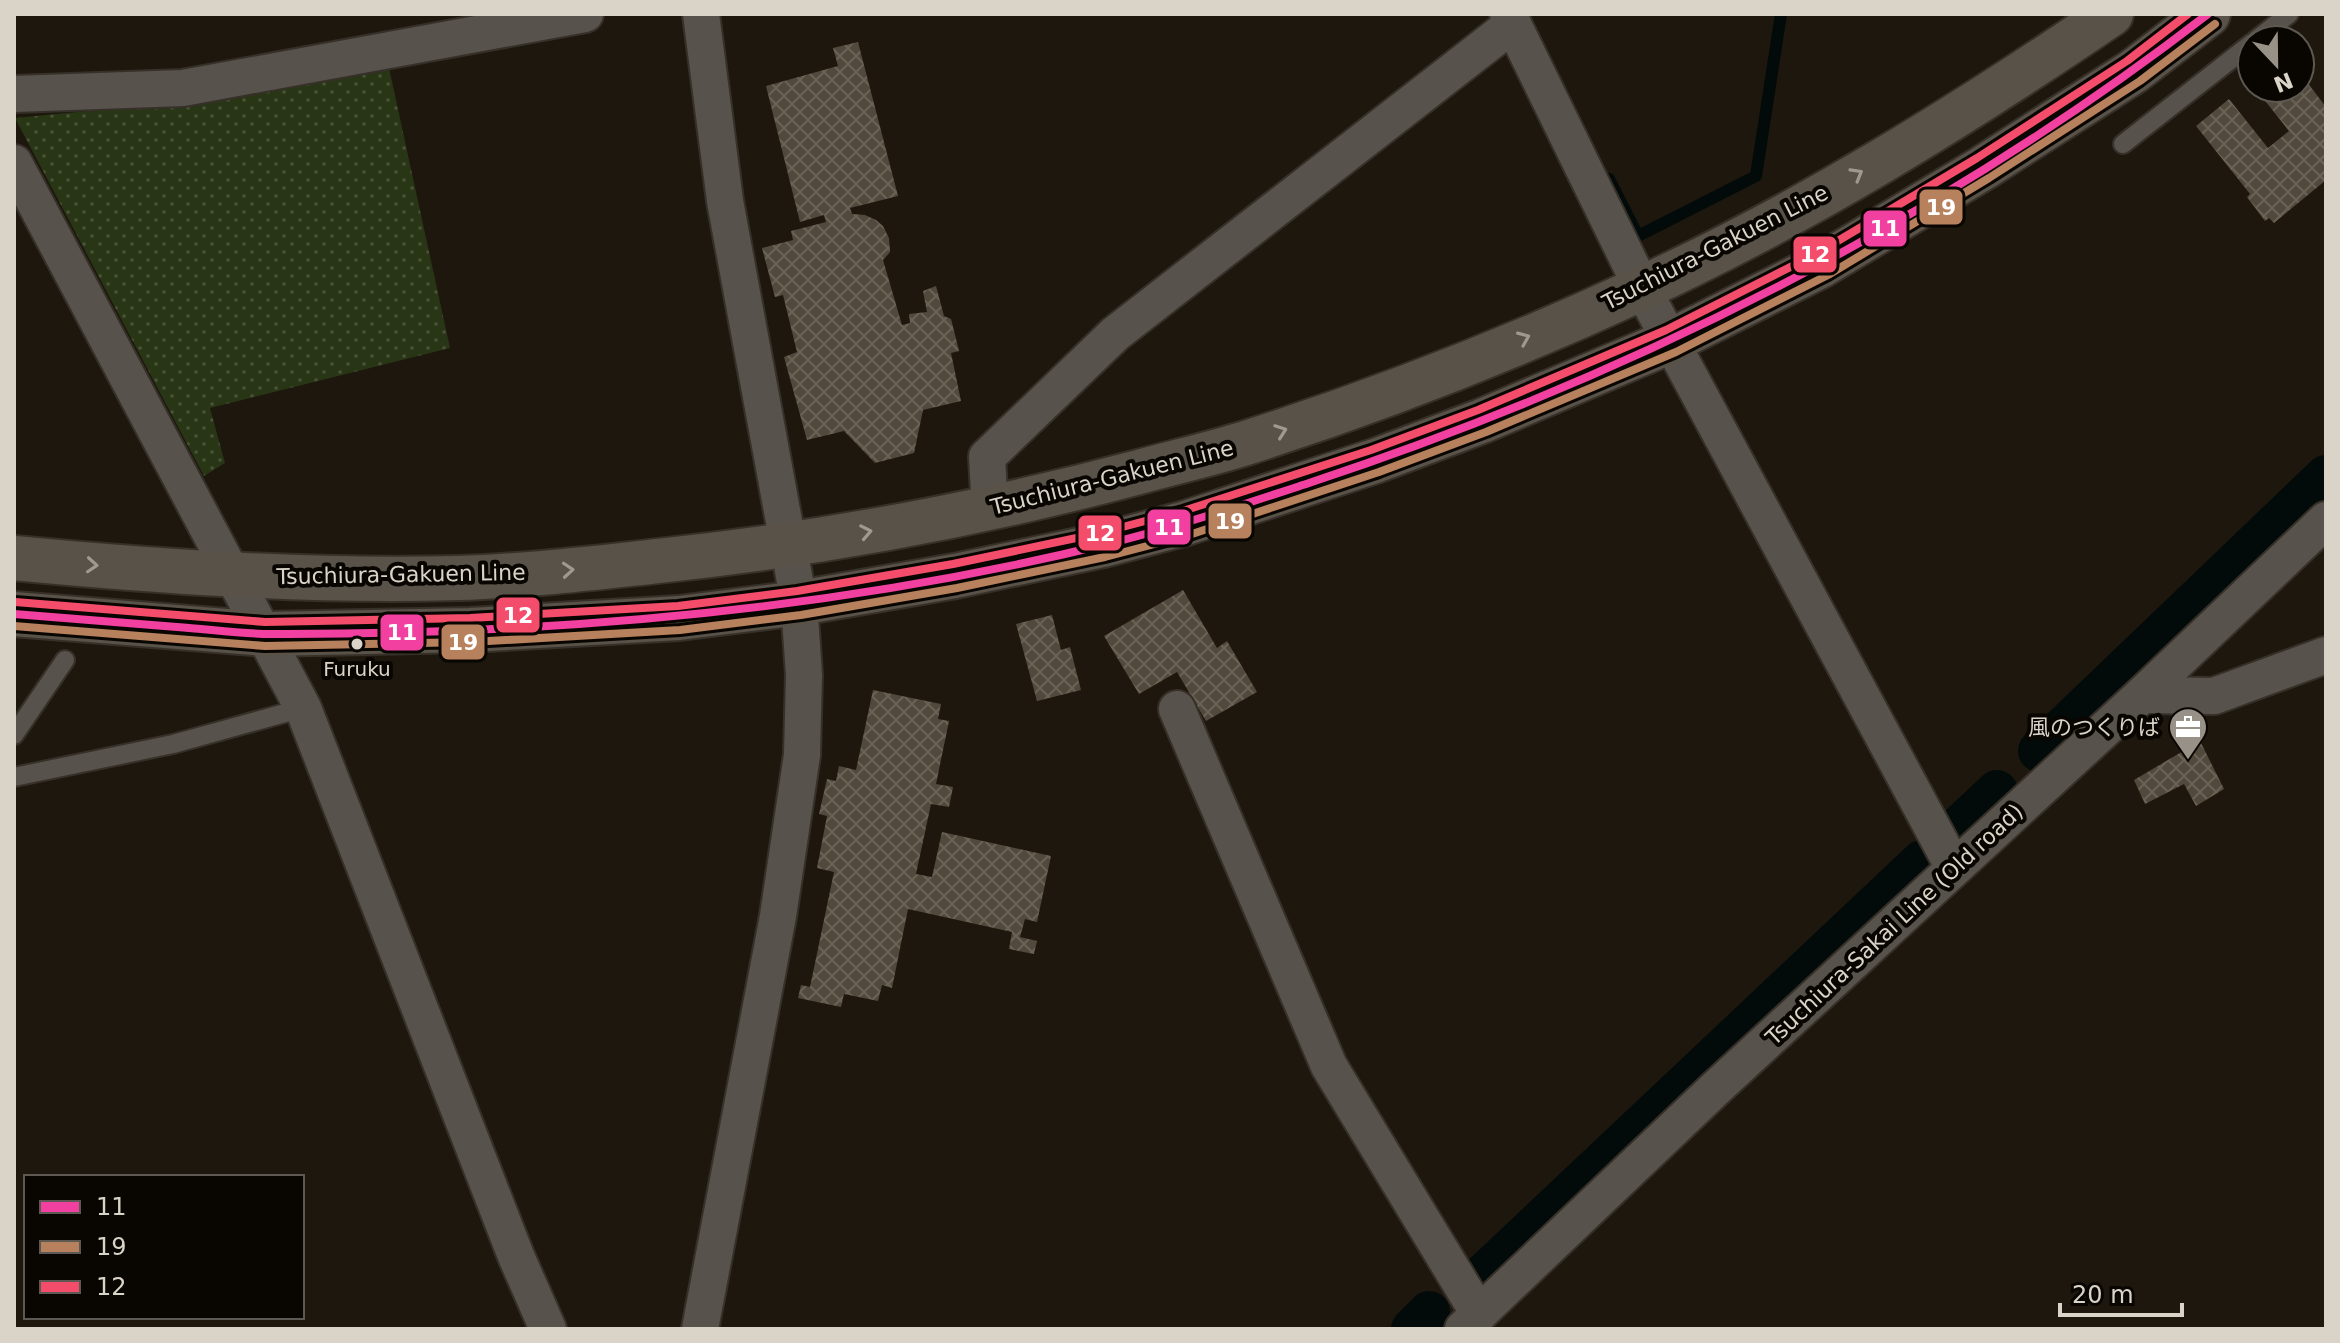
<svg xmlns="http://www.w3.org/2000/svg" width="2340" height="1343" font-family="'DejaVu Sans','Noto Sans JP',sans-serif">
  <style>
    .grass { fill: url(#grass-dots) }
    .lines { fill: none; stroke-linecap: round; stroke-linejoin: round }
    .stream { stroke: #030b0a; stroke-width: 12 }
    .canal { stroke: #030b0a; stroke-width: 42 }
    .building { fill: url(#building-cross-hatch) }
    .service-casing { stroke: #363029; stroke-width: 22 }
    .minor-casing { stroke: #363029; stroke-width: 40 }
    .primary-casing { stroke: #363029; stroke-width: 48 }
    .service { stroke: #57524c; stroke-width: 18 }
    .minor { stroke: #57524c; stroke-width: 36 }
    .primary { stroke: #585249; stroke-width: 44 }
    .bus-1-casing { stroke: #090602; stroke-width: 14 }
    .bus-2-casing { stroke: #090602; stroke-width: 14 }
    .bus-3-casing { stroke: #090602; stroke-width: 14 }
    .bus-1 { stroke: #f240a1; stroke-width: 8 }
    .bus-2 { stroke: #b6815c; stroke-width: 8 }
    .bus-3 { stroke: #f44d6c; stroke-width: 8 }
    .oneway { stroke: #a0998f }
    .bus-dot { fill: #dad3c8; stroke: #090602; stroke-width: 3 }
    .labels { text-anchor: middle; stroke-width: 8; stroke-linejoin: round; paint-order: stroke }
    .bus-label { font-size: 20px; fill: #dad3c8; stroke: #090602 }
    .street-label { font-size: 22px; fill: #dad3c8; stroke: #090602 }
    .poi-label { font-size: 22px; fill: #dad3c8; stroke: #090602; text-anchor: end }
    .line-badge { stroke: #090602; stroke-width: 3 }
    .badge-label { font-size: 22px; text-anchor: middle; font-weight: bold; fill: #fff }
  </style>
  <defs>
    <pattern id="grass-dots" width="8" height="8" patternUnits="userSpaceOnUse" patternTransform="scale(2)"><rect width="8" height="8" fill="#283615"/><path d="M2 2h.1M6 6h.1" fill="none" stroke="#475236" stroke-width="1.8" stroke-linecap="round"/></pattern>
    <pattern id="building-cross-hatch" width="8" height="8" patternUnits="userSpaceOnUse" patternTransform="scale(2)"><rect width="8" height="8" fill="#51493c"/><path d="M0 0l8 8M0 8l8-8" fill="none" stroke="#696257"/></pattern>
  </defs>
  <rect width="100%" height="100%" fill="#1d170d"/>
  <polygon class="grass" points="389,68 450,348 210,408 225,463 204,476 15,118 183,102"/>
  <g class="lines">
    <polyline class="stream" points="1609,179 1638,236 1756,176 1781,14"/>
    <g class="canal">
      <polyline points="2039,751 2326,476"/>
      <polyline points="1952,833 1997,791"/>
      <polyline points="1482,1276 1922,861"/>
      <polyline points="1412,1329 1429,1312"/>
    </g>
  </g>
  <g class="building">
    <polygon points="858,42 898,196 850,208 852,214 865,215 876,220 883,226 889,238 890,252 883,260 902,325 910,323 909,314 927,312 923,291 936,286 944,316 951,319 959,351 951,353 961,401 923,410 914,453 875,463 844,431 807,440 784,357 797,352 783,295 775,297 762,248 793,240 791,231 826,222 824,215 800,222 766,86 838,66 833,48"/>
    <polygon points="2300,73 2326,107 2326,180 2274,223 2269,218 2265,221 2247,197 2250,194 2196,126 2229,99 2268,148 2289,131 2255,88 2300,88"/>
    <polygon points="1183,590 1217,648 1227,641 1257,692 1206,721 1177,672 1139,694 1104,636"/>
    <polygon points="1052,615 1061,650 1070,647 1081,690 1037,701 1016,624"/>
    <polygon points="873,690 941,704 938,719 949,721 936,784 953,787 949,807 931,804 916,874 932,877 942,832 1051,856 1037,922 1025,919 1020,937 1037,941 1034,954 1009,949 1012,932 908,909 892,988 882,985 878,1001 844,994 841,1007 798,998 801,985 810,987 834,872 817,868 827,816 819,814 827,779 836,781 839,766 856,770"/>
    <polygon points="2200,741 2224,789 2196,806 2184,784 2145,804 2134,780"/>
  </g>
  <g class="lines">
    <defs>
      <g id="service">
        <polyline points="2256,40 2289,14"/>
        <polyline points="2123,144 2252,43"/>
        <polyline points="14,735 65,660"/>
        <polyline points="14,777 173,744 303,708"/>
      </g>
      <g id="minor">
        <polyline points="1508,14 1642,288 1954,868"/>
        <polyline points="14,94 183,88 585,14"/>
        <polyline points="14,163 303,708 516,1256 548,1329"/>
        <polyline points="990,509 987,457 1115,334 1513,24"/>
        <polyline points="2142,695 2214,696 2326,655"/>
        <polyline points="1177,709 1329,1066 1479,1314"/>
        <polyline points="700,1329 778,916 802,755 804,675 799,603 725,201 701,14"/>
        <polyline points="1463,1329 1715,1089 2142,695 2326,520"/>
      </g>
      <g id="primary">
        <path d="M14,558C161,572 311,582 458,578C525,576 592,568 658,561C820,544 981,514 1139,472C1175,462 1211,454 1246,443C1380,400 1513,348 1640,289C1805,213 1961,116 2111,14"/>
        <polyline points="14,614 265,634 470,630 679,618 799,603 955,576 1103,545 1186,523 1375,461 1482,421 1671,341 1822,265 1983,168 2134,71 2208,14"/>
      </g>
    </defs>
    <use href="#service" class="service-casing"/>
    <use href="#minor" class="minor-casing"/>
    <use href="#primary" class="primary-casing"/>
    <use href="#service" class="service"/>
    <use href="#minor" class="minor"/>
    <use href="#primary" class="primary"/>
    <defs>
      <path id="bus-1" d="M14,614C68,618 123,623 177,627C208,629 240,634 271,634C552,635 834,611 1107,544C1176,527 1242,505 1309,483C1630,377 1940,221 2208,14"/>
      <polyline id="bus-2" points="14,626 265,646 471,642 680,630 801,615 957,588 1105,557 1189,535 1379,472 1486,432 1676,352 1828,275 1989,178 2140,81 2215,24"/>
      <polyline id="bus-3" points="15,602 265,622 470,618 678,606 797,591 953,564 1100,533 1183,511 1371,450 1478,410 1666,330 1816,254 1977,158 2127,61 2188,14"/>
    </defs>
    <use href="#bus-1" class="bus-1-casing"/>
    <use href="#bus-2" class="bus-2-casing"/>
    <use href="#bus-3" class="bus-3-casing"/>
    <use href="#bus-1" class="bus-1"/>
    <use href="#bus-2" class="bus-2"/>
    <use href="#bus-3" class="bus-3"/>
  </g>
  <defs><path id="oneway-chevron" d="M-2-3.5L2.5 0L-2 3.5" fill="none" stroke-width="1.6" stroke-linecap="round" stroke-linejoin="round" transform="scale(2)"/></defs>
  <g class="oneway">
    <use href="#oneway-chevron" transform="translate(1857 174) rotate(-30)"/>
    <use href="#oneway-chevron" transform="translate(1524 338) rotate(-23)"/>
    <use href="#oneway-chevron" transform="translate(1281 431) rotate(-20)"/>
    <use href="#oneway-chevron" transform="translate(866 532) rotate(-11)"/>
    <use href="#oneway-chevron" transform="translate(92 565) rotate(4)"/>
    <use href="#oneway-chevron" transform="translate(568 570) rotate(-4)"/>
  </g>
  <defs>
    <symbol id="office-pin" viewBox="-11 -11 22 30"><path d="M0 17L-7.5 6A9.5 9.5 0 1 1 7.5 6Z" fill="#989187" stroke="#090602"/><path d="M-6-3h4V-5.5h4V-3h4V5H-6ZM-1-4.5V-3h2v-1.5ZM-6 0V1H6V0Z" fill="#fff"/></symbol>
  </defs>
  <g fill-rule="evenodd">
    <use href="#office-pin" x="2166" y="705" width="44" height="60"/>
  </g>
  <circle class="bus-dot" cx="357" cy="644" r="7"/>
  <g class="labels">
    <g class="bus-label">
      <text x="357" y="676">Furuku</text>
    </g>
    <g class="street-label">
      <text transform="translate(1715 247) rotate(-27)" y="8">Tsuchiura-Gakuen Line</text>
      <text transform="translate(1112 477) rotate(-14)" y="8">Tsuchiura-Gakuen Line</text>
      <text transform="translate(401 574) rotate(-1)" y="8">Tsuchiura-Gakuen Line</text>
      <text transform="translate(1894 924) rotate(-43)" y="8">Tsuchiura-Sakai Line (Old road)</text>
    </g>
    <g class="poi-label">
      <text x="2160" y="735">風のつくりば</text>
    </g>
  </g>
  <g class="line-badge">
    <rect x="1918" y="188" width="46" height="38" rx="8" fill="#b6815c"/>
    <rect x="1862" y="209" width="46" height="39" rx="8" fill="#f240a1"/>
    <rect x="1792" y="235" width="46" height="39" rx="8" fill="#f44d6c"/>
    <rect x="1207" y="502" width="46" height="38" rx="8" fill="#b6815c"/>
    <rect x="1146" y="508" width="46" height="38" rx="8" fill="#f240a1"/>
    <rect x="1077" y="514" width="46" height="38" rx="8" fill="#f44d6c"/>
    <rect x="495" y="596" width="46" height="38" rx="8" fill="#f44d6c"/>
    <rect x="379" y="613" width="46" height="39" rx="8" fill="#f240a1"/>
    <rect x="440" y="623" width="46" height="38" rx="8" fill="#b6815c"/>
  </g>
  <g class="badge-label">
    <text x="1941" y="215">19</text>
    <text x="1885" y="236">11</text>
    <text x="1815" y="262">12</text>
    <text x="1230" y="529">19</text>
    <text x="1169" y="535">11</text>
    <text x="1100" y="541">12</text>
    <text x="518" y="623">12</text>
    <text x="402" y="640">11</text>
    <text x="463" y="650">19</text>
  </g>
  <rect width="2340" height="1343" fill="none" stroke="#dad3c8" stroke-width="32"/>
  <rect x="24" y="1175" width="280" height="144" fill="#090602" stroke="#5d5851" stroke-width="2"/>
  <rect x="40" y="1201" width="40" height="12" fill="#f240a1" stroke="#5d5851" stroke-width="2"/>
  <text x="96" y="1215" font-size="24" fill="#dad3c8">11</text>
  <rect x="40" y="1241" width="40" height="12" fill="#b6815c" stroke="#5d5851" stroke-width="2"/>
  <text x="96" y="1255" font-size="24" fill="#dad3c8">19</text>
  <rect x="40" y="1281" width="40" height="12" fill="#f44d6c" stroke="#5d5851" stroke-width="2"/>
  <text x="96" y="1295" font-size="24" fill="#dad3c8">12</text>
  <g transform="translate(2276 64) rotate(158)"><circle r="38" fill="#090602" stroke="#5d5851" stroke-width="2"/>
  <path d="M0-6L14 30L0 20L-14 30Z" fill="#989187"/>
  <text y="-12" font-size="22" font-weight="bold" text-anchor="middle" fill="#dad3c8">N</text>
  </g>
  <path d="M2060 1303v12h122v-12" fill="none" stroke="#dad3c8" stroke-width="4"/>
  <text x="2072" y="1303" font-size="24" fill="#dad3c8" stroke="#090602" stroke-width="6" paint-order="stroke">20 m</text>
</svg>
